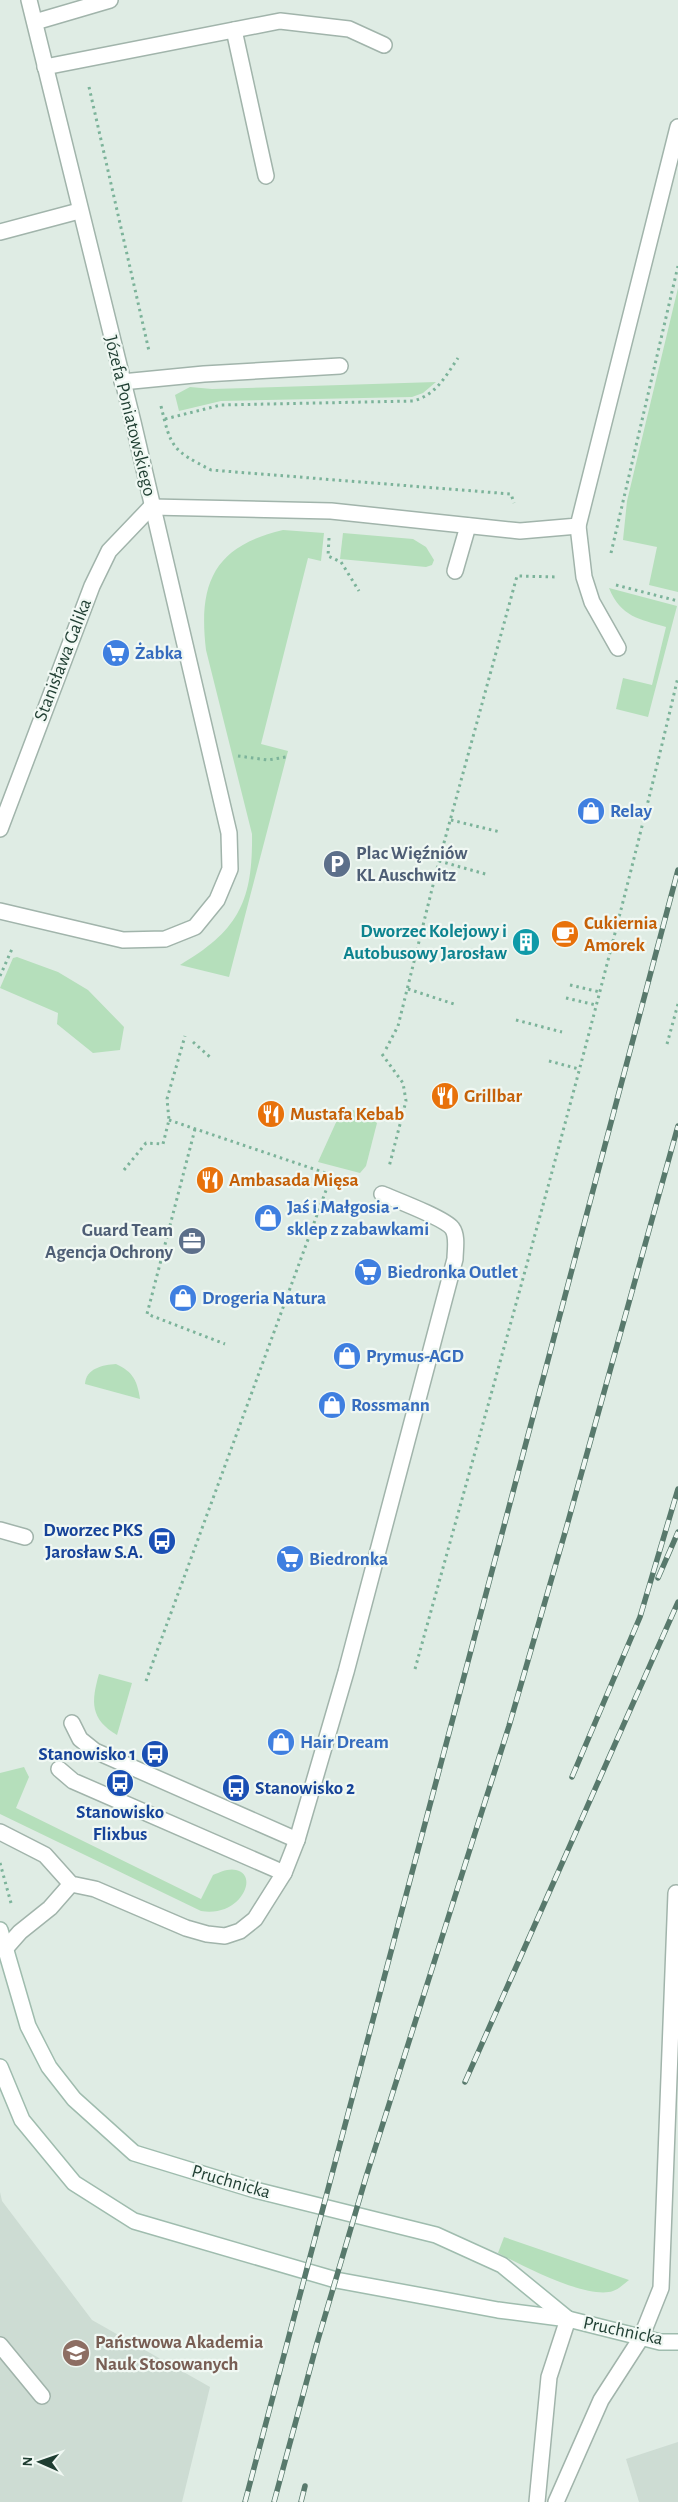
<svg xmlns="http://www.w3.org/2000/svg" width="678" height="2502" font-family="'Alegreya Sans',sans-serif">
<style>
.built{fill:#cddcd3}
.green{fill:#b5dfbb}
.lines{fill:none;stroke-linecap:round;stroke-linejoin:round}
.service-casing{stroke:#a1b4ab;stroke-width:18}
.minor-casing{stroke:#a1b4ab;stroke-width:18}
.secondary-casing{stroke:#9fbcae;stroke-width:18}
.path{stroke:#7cb39a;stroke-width:3;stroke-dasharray:2.5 4;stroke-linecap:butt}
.service{stroke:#fff;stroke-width:15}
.minor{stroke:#fff;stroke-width:15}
.secondary{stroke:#fff;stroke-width:15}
.rail-casing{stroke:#58796c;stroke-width:5.5}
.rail{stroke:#f0f8f3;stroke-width:4;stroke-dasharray:11;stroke-linecap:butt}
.labels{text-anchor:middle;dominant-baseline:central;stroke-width:4.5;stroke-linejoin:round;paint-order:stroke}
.street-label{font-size:19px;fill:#1e3d31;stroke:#f0f8f3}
.shop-label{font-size:19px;font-weight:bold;fill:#366cbe;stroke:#f0f8f3;text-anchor:start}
.service-label{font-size:19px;font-weight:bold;fill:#4e5e75;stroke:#f0f8f3;text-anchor:start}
.food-label{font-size:19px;font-weight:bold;fill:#c56008;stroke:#f0f8f3;text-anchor:start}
.culture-label{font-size:19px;font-weight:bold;fill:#0d838f;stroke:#f0f8f3;text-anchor:end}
.transit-label{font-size:19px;font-weight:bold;fill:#164399;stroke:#f0f8f3;text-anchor:end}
.education-label{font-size:19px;font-weight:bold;fill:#785e54;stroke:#f0f8f3;text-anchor:start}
</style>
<rect width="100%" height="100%" fill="#dfece4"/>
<g class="built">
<polygon points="0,2192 2,2201 92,2320 210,2387 182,2502 0,2502"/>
<polygon points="678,2442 678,2502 639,2502 626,2459"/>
</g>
<g class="green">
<polygon points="678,288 678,592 649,585 657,547 623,540 627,501"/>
<polygon points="436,382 423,393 412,397 221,401 179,411 175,395 190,387 212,389"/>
<path d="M 283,530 L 324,533 L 321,561 L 308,558 L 261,744 L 288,751 L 229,977 L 180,965 C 238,931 253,902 252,834 L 206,650 C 198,583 214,546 283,530 Z"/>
<polygon points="343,533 413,539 426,547 434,560 432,565 426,567 340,559"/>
<path d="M 609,588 L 677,606 L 648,717 L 616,709 L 623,678 L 652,685 L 666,627 C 639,619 621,617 609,588 Z"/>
<polygon points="17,957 58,972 88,990 124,1027 120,1050 93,1053 57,1024 58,1013 0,988 13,958"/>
<polygon points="352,1110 369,1113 377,1123 366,1166 360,1173 318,1162 338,1118"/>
<path d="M 116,1364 C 133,1372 137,1380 140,1399 L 85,1384 C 86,1368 103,1365 116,1364 Z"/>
<path d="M 99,1674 L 132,1683 L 117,1735 C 90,1719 91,1702 99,1674 Z"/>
<path d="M 24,1767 L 29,1777 L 16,1808 L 201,1899 L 213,1875 C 220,1872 229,1868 236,1870 C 260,1875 240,1918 201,1911 L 0,1814 L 0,1773 Z"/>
<path d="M 504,2237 L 629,2280 C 624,2284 619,2289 613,2291 C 588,2300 521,2265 498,2253 Z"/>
</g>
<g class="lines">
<defs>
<g id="service">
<polyline points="35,22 110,0"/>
<polyline points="234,30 266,176"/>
<polyline points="45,67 280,21 349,29 384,45"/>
<polyline points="0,232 79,211"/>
<polyline points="122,382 204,374 340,366"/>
<polyline points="151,507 331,511 520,531 578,526 678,127"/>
<polyline points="578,526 584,577 592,602 618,648"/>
<polyline points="455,571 468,526"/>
<polyline points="0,1530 25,1537"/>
<polyline points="72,1723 80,1739 95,1751 297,1840"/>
<polyline points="0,1832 45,1855 71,1884 95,1889 186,1928 207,1934 225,1936 240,1931 255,1919 284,1873 73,1781 59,1769"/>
<path d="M 284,1873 L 297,1840 L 346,1672 L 455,1259 C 455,1250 458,1236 452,1228 C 444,1218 396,1200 382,1194"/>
<polyline points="5,1949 20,1932 50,1908 71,1884"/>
<polyline points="641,2338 661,2288 676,1893"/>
<polyline points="0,2345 42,2396"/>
</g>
<g id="minor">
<polyline points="0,829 92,586 109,551 151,507"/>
<polyline points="0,911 123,940 165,939 195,927 217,900 230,869 229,833 133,422 29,0"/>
<polyline points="537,2502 549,2377 568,2319"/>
<polyline points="556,2502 601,2400 641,2338"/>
</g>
<g id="secondary">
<polyline points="0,1930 28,2026 49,2067 74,2099 134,2153 255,2190 436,2235 502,2265 568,2319"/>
<polyline points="0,2067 22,2120 74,2183 134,2221 336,2280 498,2310 568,2319 660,2342 678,2342"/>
</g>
</defs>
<use href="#service" class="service-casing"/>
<use href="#minor" class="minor-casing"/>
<use href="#secondary" class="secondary-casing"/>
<g class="path">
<polyline points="89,87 149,351"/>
<path d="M 161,406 C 171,448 172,450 211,470 L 511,494 L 514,503"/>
<path d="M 165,419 L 221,405 L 413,401 C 436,395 445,377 458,358"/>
<polyline points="329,538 328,556 341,562 359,591"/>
<polyline points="611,553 678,266"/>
<polyline points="616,585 678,601"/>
<polyline points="238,756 268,760 286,757"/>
<polyline points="451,820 500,832"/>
<polyline points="439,861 489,875"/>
<polyline points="0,976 12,949"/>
<polyline points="570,985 600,992"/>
<polyline points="408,989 454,1004"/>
<polyline points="566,998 596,1005"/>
<polyline points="516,1020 562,1032"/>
<polyline points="193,1042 210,1057"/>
<polyline points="667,1044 678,1004"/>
<polyline points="386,1049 398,1026 439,861 517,576 558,577"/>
<polyline points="382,1054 403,1083 406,1101 389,1167"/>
<polyline points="549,1061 579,1069"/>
<polyline points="169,1120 358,1184"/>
<polyline points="195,1129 147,1314 225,1344"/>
<polyline points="124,1170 146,1143 163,1144 169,1120 167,1099 185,1036"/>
<path d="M 415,1669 C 506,1339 600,1010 678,677"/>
<polyline points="146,1681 332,1174"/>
<polyline points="0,1863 11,1903"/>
</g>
<use href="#service" class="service"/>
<use href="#minor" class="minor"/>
<use href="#secondary" class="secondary"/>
<defs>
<g id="rail">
<polyline points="658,1578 678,1532"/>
<polyline points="572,1777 640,1617 678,1489"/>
<polyline points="465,2082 678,1602"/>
<polyline points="245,2502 678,870"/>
<polyline points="274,2502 317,2343 366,2177 509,1726 566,1529 678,1126"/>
<polyline points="301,2502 305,2486"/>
</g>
</defs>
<use href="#rail" class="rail-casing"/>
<use href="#rail" class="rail"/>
</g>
<defs>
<symbol id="supermarket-disc" viewBox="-11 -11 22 22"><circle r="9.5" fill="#3f7fe0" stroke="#f0f8f3"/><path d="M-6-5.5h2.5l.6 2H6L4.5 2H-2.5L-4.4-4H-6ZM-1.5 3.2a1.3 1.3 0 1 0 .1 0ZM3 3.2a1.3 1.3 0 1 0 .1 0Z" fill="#fff"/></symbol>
<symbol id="shop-disc" viewBox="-11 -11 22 22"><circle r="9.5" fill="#3f7fe0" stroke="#f0f8f3"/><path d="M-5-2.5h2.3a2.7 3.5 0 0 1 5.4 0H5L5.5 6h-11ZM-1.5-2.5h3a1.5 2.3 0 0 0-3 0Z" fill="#fff"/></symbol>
<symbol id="parking-disc" viewBox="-11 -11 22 22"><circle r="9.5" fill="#5c6f8a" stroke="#f0f8f3"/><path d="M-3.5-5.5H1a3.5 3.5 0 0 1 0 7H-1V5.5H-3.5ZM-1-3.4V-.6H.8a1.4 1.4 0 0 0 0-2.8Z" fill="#fff"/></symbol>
<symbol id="cafe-disc" viewBox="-11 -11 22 22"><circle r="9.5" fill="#e8710a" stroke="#f0f8f3"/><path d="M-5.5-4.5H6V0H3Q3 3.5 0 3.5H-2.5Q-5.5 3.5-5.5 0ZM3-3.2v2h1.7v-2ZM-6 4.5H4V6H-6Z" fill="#fff"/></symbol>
<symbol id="building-disc" viewBox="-11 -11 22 22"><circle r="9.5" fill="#0f9aa8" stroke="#f0f8f3"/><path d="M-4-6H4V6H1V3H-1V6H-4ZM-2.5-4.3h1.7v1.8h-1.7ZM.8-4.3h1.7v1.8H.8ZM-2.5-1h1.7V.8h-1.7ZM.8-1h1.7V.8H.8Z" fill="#fff"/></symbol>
<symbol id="restaurant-disc" viewBox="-11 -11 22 22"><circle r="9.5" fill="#e8710a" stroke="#f0f8f3"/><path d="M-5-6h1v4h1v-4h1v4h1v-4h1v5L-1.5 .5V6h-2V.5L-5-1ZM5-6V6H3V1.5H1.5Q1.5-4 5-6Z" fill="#fff"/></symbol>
<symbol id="office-disc" viewBox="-11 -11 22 22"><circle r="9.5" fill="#5c6f8a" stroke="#f0f8f3"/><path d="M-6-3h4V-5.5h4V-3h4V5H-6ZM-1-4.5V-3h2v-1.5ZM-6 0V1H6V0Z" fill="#fff"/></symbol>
<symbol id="bus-disc" viewBox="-11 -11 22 22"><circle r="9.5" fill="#1a4fb4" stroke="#f0f8f3"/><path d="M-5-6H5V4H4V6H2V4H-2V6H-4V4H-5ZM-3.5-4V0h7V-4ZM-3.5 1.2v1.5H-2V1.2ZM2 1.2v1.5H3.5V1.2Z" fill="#fff"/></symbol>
<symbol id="university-disc" viewBox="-11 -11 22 22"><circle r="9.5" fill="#8d6e63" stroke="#f0f8f3"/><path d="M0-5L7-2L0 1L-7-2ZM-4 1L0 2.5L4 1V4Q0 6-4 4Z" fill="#fff"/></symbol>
</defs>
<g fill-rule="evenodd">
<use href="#supermarket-disc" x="100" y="637" width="32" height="32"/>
<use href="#shop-disc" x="575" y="795" width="32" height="32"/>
<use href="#parking-disc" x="321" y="848" width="32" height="32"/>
<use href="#cafe-disc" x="549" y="918" width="32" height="32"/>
<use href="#building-disc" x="510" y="926" width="32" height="32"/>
<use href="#restaurant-disc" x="429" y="1080" width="32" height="32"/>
<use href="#restaurant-disc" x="255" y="1098" width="32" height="32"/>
<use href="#restaurant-disc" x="194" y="1164" width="32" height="32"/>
<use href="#shop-disc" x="252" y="1202" width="32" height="32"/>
<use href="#office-disc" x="176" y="1225" width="32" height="32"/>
<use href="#supermarket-disc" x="352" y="1256" width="32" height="32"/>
<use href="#shop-disc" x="167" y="1282" width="32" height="32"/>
<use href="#shop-disc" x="331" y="1340" width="32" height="32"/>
<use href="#shop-disc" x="316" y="1389" width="32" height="32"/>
<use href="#bus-disc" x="146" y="1525" width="32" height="32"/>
<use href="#supermarket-disc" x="274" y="1543" width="32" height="32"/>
<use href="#shop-disc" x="265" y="1726" width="32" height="32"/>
<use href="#bus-disc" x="139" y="1738" width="32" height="32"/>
<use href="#bus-disc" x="104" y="1767" width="32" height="32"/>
<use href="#bus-disc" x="220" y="1772" width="32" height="32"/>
<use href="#university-disc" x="60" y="2337" width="32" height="32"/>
</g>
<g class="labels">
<g class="street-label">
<text transform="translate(130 416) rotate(76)">Józefa Poniatowskiego</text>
<text transform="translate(63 660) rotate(-69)">Stanisława Galika</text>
<text transform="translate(231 2182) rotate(16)">Pruchnicka</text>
<text transform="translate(623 2331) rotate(12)">Pruchnicka</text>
</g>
<g class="shop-label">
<text x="135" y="653">Żabka</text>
<text x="610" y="811">Relay</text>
<text x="287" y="1207">Jaś i Małgosia -<tspan x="287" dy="22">sklep z zabawkami</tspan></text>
<text x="387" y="1272">Biedronka Outlet</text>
<text x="202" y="1298">Drogeria Natura</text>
<text x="366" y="1356">Prymus-AGD</text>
<text x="351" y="1405">Rossmann</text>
<text x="309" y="1559">Biedronka</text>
<text x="300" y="1742">Hair Dream</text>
</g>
<g class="service-label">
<text x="356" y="853">Plac Więźniów<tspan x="356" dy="22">KL Auschwitz</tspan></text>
<text x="173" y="1230" text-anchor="end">Guard Team<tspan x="173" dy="22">Agencja Ochrony</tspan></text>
</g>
<g class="food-label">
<text x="584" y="923">Cukiernia<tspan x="584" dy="22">Amorek</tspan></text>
<text x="464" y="1096">Grillbar</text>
<text x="290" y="1114">Mustafa Kebab</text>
<text x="229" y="1180">Ambasada Mięsa</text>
</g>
<g class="culture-label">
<text x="507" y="931">Dworzec Kolejowy i<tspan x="507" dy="22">Autobusowy Jarosław</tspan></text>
</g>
<g class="transit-label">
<text x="143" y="1530">Dworzec PKS<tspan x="143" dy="22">Jarosław S.A.</tspan></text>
<text x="136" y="1754">Stanowisko 1</text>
<text x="255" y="1788" text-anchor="start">Stanowisko 2</text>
<text x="120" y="1812" text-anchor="middle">Stanowisko<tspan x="120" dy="22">Flixbus</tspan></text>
</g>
<g class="education-label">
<text x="95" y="2342">Państwowa Akademia<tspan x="95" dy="22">Nauk Stosowanych</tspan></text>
</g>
</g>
<g transform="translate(40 2462) rotate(272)" stroke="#f0f8f3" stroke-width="4" paint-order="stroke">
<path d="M0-4L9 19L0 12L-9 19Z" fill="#1e3d31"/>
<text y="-8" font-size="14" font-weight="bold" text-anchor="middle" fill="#1e3d31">N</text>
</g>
</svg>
